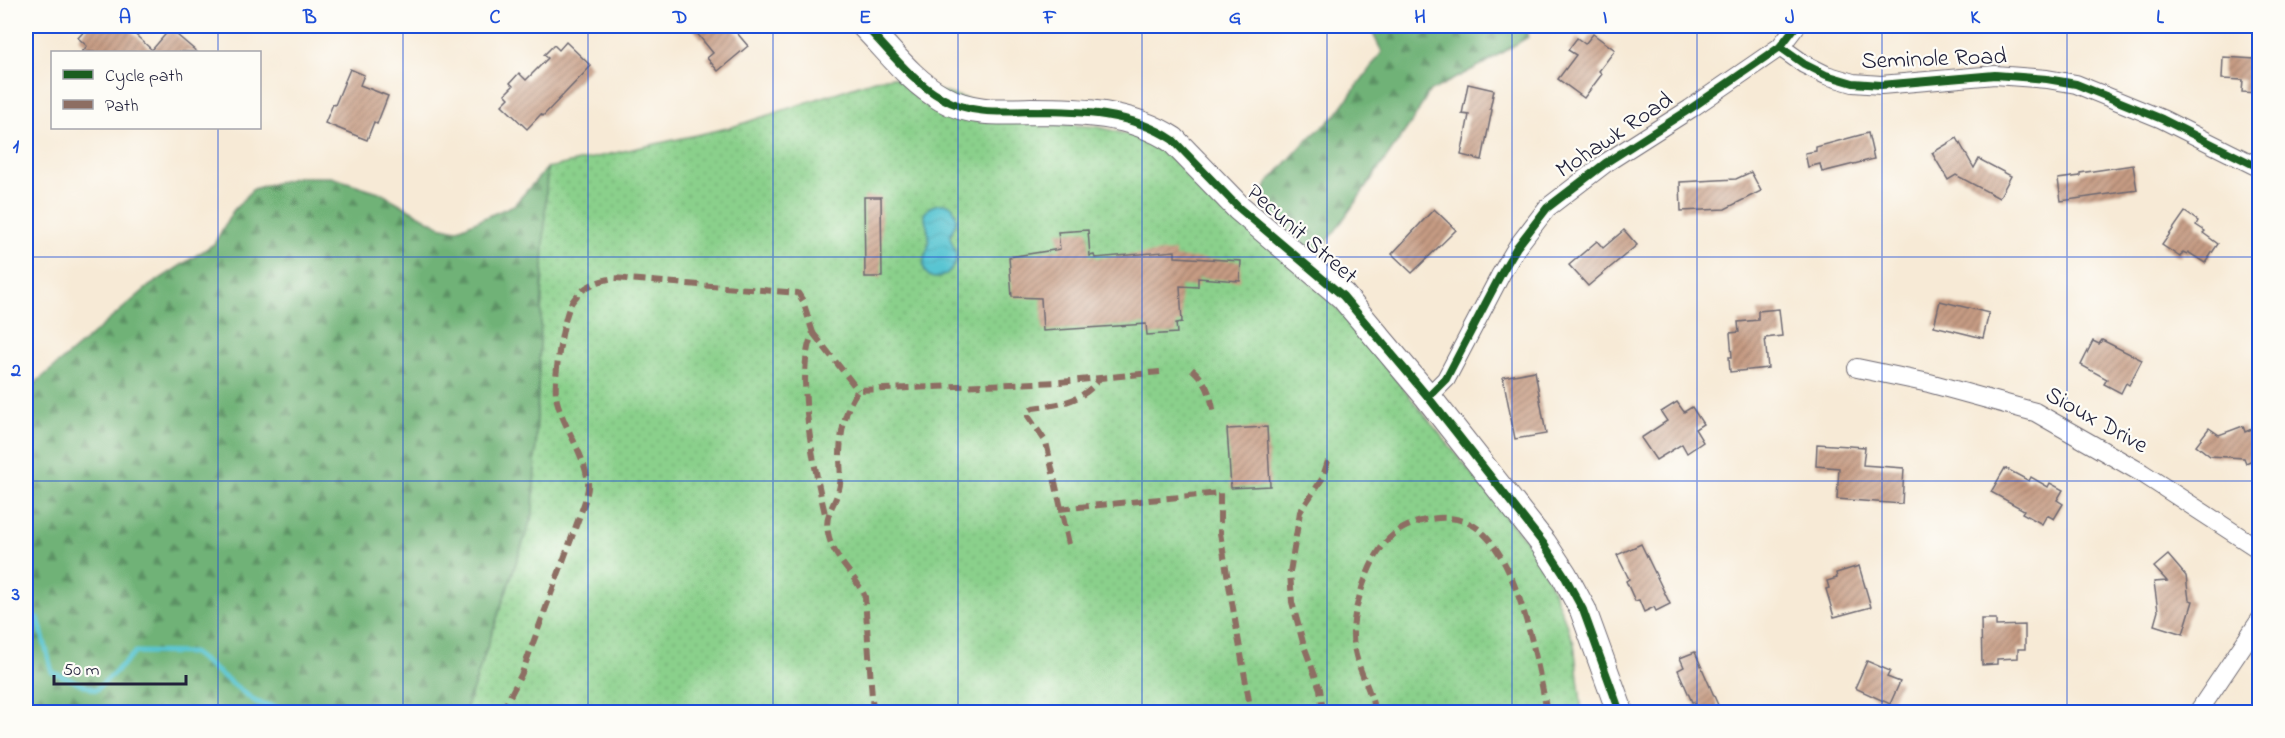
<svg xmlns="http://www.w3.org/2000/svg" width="2285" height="738" font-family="'Indie Flower',sans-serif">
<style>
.green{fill:url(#green-dots);stroke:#567963;stroke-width:1.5}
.forest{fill:url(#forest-firs);stroke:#486a59;stroke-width:1.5}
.water{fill:url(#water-waves);stroke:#3e7486;stroke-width:1.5}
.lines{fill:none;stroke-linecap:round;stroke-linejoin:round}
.stream{stroke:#59c5d2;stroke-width:5}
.building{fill:url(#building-hatch)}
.street-casing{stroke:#6d6871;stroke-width:20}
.secondary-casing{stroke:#6d6871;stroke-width:28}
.street{stroke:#fff;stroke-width:18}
.secondary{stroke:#fff;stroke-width:26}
.quiet{stroke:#8d6e63;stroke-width:6;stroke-dasharray:12 6;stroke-linecap:butt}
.cycleway-casing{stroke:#fdfcf7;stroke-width:11}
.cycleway{stroke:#1b5e20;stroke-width:8}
.grid{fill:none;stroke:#1d4ed8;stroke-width:1.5;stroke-opacity:0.55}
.labels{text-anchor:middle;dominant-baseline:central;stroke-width:4.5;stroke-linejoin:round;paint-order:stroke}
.street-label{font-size:24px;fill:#22223b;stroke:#fdfcf7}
.neatline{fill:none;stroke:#1d4ed8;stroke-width:2}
.grid-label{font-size:20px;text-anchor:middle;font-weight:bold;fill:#1d4ed8}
</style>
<defs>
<pattern id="green-dots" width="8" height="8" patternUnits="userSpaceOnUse" patternTransform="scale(1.5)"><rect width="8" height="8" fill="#8ad08b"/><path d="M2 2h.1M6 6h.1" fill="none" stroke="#77b279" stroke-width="1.8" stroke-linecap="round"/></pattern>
<pattern id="forest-firs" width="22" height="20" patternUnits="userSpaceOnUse" patternTransform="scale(1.5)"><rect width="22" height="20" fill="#6fb277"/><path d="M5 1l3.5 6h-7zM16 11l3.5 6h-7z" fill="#5b9063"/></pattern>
<pattern id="water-waves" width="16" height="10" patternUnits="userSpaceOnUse" patternTransform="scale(1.5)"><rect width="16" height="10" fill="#59c5d2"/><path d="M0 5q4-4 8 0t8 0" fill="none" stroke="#4da9b5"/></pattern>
<pattern id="building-hatch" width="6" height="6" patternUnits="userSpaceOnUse" patternTransform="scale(1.5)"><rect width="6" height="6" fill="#c69b83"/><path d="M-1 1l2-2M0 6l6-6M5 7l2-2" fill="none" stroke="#a07e6c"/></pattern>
</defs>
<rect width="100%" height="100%" fill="#fdfcf7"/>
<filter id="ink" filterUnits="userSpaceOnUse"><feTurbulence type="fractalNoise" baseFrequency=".0167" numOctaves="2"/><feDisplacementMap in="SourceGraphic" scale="12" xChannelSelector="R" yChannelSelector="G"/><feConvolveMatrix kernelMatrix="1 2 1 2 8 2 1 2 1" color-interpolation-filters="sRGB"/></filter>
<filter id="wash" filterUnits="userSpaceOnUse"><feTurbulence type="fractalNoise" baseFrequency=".008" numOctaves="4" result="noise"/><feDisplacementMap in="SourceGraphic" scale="24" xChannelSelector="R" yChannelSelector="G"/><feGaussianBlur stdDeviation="1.35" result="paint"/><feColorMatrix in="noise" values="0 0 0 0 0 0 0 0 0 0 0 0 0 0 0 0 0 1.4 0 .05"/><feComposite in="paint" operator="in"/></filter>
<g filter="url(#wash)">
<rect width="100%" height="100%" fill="#f7ead6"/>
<polygon class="green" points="892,77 1049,123 1099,127 1133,136 1159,146 1331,302 1348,320 1535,552 1553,590 1574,643 1582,712 465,712 533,513 547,168 732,127 874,80"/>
<g class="forest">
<polygon points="1369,26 1529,26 1528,37 1483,64 1429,92 1415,117 1319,254 1302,248 1261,200 1267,184 1307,140 1335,116 1382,52"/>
<polygon points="547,168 533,513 465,712 26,712 26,391 149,286 214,244 233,211 253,189 297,177 331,177 379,192 439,226 456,230 514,205"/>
</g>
<path class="water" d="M 938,204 L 948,204 L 953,207 L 957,219 L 950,237 C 952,245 957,251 956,259 C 954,274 930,288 924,268 C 921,258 929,251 929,241 C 930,232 925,223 924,214 L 930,207 Z"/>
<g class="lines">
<polyline class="stream" points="26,617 38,618 52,672 96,690 136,652 193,653 256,702 292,712"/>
</g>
<g id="blocks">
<g class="building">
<polygon points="89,26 126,26 152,50 170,29 197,52 82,52 87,46 78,38"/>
<polygon points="691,26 731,26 748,46 718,71 707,58 713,53"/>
<polygon points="1593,34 1615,50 1599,71 1602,74 1584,98 1558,79 1576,55 1568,50 1577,38 1585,44"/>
<polygon points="566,42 591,66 543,116 541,114 527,129 502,105 509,98 505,94 513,86 510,83 519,73 526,80 548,58 544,55 554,45 559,50"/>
<polygon points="2223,57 2255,59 2255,68 2259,69 2259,93 2242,92 2243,80 2222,79"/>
<polygon points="350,69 364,75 360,85 388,96 377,124 374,122 367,140 325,123 333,104 335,105"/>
<polygon points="1468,84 1494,90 1490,109 1492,110 1482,160 1461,155 1469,115 1462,114"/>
<polygon points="1868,133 1874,159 1822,172 1820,164 1808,167 1805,153 1816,151 1816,147"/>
<polygon points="1957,138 1974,168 1979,159 2011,176 1999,198 1956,175 1948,180 1932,153"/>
<polygon points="2133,165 2137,190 2061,201 2058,179 2080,176 2080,173"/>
<polygon points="1751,172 1761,191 1725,209 1681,211 1680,182 1736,179"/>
<polygon points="864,197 881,197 882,277 865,277"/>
<polygon points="1434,209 1456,230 1412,273 1392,254"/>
<polygon points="2185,212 2198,221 2196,225 2205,231 2203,233 2218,244 2205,263 2188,252 2187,254 2183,252 2180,257 2162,245"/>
<polygon points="1088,230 1090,256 1094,255 1095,258 1175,251 1175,257 1241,261 1240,281 1198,278 1198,287 1180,286 1182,322 1176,323 1177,333 1147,335 1146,324 1043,331 1041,298 1012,297 1009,257 1060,249 1058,232"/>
<polygon points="1624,230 1637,245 1588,286 1569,265 1597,241 1603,248"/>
<polygon points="1940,301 1989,313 1983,338 1934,326"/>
<polygon points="1779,309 1782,336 1765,338 1768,368 1730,372 1729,357 1732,357 1730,333 1739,332 1738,322 1758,320 1758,311"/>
<polygon points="2102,340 2142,360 2129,385 2126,383 2121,393 2104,384 2107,379 2081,365 2093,341 2099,344"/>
<polygon points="1535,371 1546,434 1515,439 1503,377"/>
<polygon points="1677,402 1684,412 1692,407 1703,424 1695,429 1703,442 1687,453 1682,444 1656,460 1641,438 1667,421 1661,412"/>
<polygon points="2243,426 2245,432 2259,426 2259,457 2246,463 2244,458 2210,456 2196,445 2209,428 2219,435"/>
<polygon points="1267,427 1270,486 1231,488 1227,429"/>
<polygon points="1817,444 1865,447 1863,465 1904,468 1902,504 1837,499 1839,468 1816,466"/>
<polygon points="2005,468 2029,481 2031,477 2048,487 2050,483 2063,490 2057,500 2063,504 2054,519 2047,515 2042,524 2022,513 2024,510 1991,492"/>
<polygon points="1641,544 1670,604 1656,611 1654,607 1644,612 1639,600 1635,601 1626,581 1629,579 1617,555"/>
<polygon points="2168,555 2186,576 2189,600 2193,601 2183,634 2154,625 2158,611 2154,582 2167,581 2154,567"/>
<polygon points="1859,566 1871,607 1834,617 1826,589 1829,588 1827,581 1837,578 1836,573"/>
<polygon points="1981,619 1996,619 1996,626 2025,625 2025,649 2018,649 2018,658 1997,659 1997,664 1982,665"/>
<polygon points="1695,652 1721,712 1699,712 1694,702 1692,702 1678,670 1684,667 1680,658"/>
<polygon points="1867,661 1890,671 1887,677 1900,682 1890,704 1855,688"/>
</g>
</g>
</g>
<g filter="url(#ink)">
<use href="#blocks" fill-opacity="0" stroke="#6d6871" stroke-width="1.5"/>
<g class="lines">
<defs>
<g id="street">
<polyline points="1780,47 1804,64 1826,75 1853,83 1881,85 1995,75 2047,79 2076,84 2162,119 2260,168"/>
<polyline points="1857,368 1929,383 2035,412 2142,473 2260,550"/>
<polyline points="1428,397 1446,379 1501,274 1517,247 1547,208 1607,162 1690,109 1780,47 1796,26"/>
<polyline points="2198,712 2260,620"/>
</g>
<path id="secondary" d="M 865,26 C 889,50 911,81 942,98 C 970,114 999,112 1031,111 C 1080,111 1131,112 1173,140 L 1239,208 L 1343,296 L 1428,397 L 1543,543 L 1564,575 L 1583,610 L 1620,712"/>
</defs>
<use href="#street" class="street-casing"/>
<use href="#secondary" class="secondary-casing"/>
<use href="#street" class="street"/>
<use href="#secondary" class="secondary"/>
<g class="quiet">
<polyline points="813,333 858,390"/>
<path d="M 1192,369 C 1208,383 1211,396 1214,415"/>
<polyline points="1059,509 1220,493 1220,533 1251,712"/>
<path d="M 1069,544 L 1046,442 L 1028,416 L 1028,411 L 1033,408 C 1061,404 1082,402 1099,379"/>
<path d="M 502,712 L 522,673 L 584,504 C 586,497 589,489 588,482 C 584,453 564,428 557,401 C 552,385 563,315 572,302 C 582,287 596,281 614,278 L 798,293 L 803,301 L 813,333 C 793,372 816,476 826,518"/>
<path d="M 873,712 L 865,597 C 856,576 835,560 829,537 C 823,514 833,510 839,489 C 842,479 840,467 840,457 C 840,434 845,408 858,390 L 1060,382 L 1160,372"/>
<polyline points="1323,712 1320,689 1304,646 1292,602 1290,572 1300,512 1322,479 1328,461"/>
<path d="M 1375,712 C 1370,685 1353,663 1353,634 C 1353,617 1358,601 1363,585 C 1377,546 1394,522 1439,518 C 1455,517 1472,521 1484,534 C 1520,569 1538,664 1547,712"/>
</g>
<defs>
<g id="cycleway">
<path d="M 865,26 C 889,50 911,81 942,98 C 970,114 999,112 1031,111 C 1080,111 1131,112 1173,140 L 1239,208 L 1343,296 L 1428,397 L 1543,543 L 1564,575 L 1583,610 L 1620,712"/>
<polyline points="1780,47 1804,64 1826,75 1853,83 1881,85 1995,75 2047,79 2076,84 2162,119 2260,168"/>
<polyline points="1428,397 1446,379 1501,274 1517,247 1547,208 1607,162 1690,109 1780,47 1796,26"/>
</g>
</defs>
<use href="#cycleway" class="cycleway-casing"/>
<use href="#cycleway" class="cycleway"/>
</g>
</g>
<path class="grid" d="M 218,26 L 218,52M 403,26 L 403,712M 588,26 L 588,712M 773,26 L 773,712M 958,26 L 958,712M 1142,26 L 1142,712M 1327,26 L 1327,712M 1512,26 L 1512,712M 1697,26 L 1697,712M 1882,26 L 1882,712M 2067,26 L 2067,712M 218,128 L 218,712M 26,257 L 2260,257M 26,481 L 2260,481"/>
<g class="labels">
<g class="street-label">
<text transform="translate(1934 60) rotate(-2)">Seminole Road</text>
<text transform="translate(1615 136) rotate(-34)">Mohawk Road</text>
<text transform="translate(1301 235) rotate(41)">Pecunit Street</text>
<text transform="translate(2096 421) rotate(29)">Sioux Drive</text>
</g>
</g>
<rect width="2285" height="738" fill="none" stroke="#fdfcf7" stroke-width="66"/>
<rect x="51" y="51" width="210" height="78" fill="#fdfcf7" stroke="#a5a5ac" stroke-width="1.5"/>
<rect x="63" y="70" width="30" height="9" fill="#1b5e20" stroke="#a5a5ac" stroke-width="1.5"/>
<text x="105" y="81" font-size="18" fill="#22223b">Cycle path</text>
<rect x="63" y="100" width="30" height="9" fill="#8d6e63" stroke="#a5a5ac" stroke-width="1.5"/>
<text x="105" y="111" font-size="18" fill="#22223b">Path</text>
<path d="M54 675v9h132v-9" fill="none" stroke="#22223b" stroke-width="3"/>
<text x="63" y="675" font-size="18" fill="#22223b" stroke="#fdfcf7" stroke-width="4.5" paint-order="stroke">50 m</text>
<rect x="33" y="33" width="2219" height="672" class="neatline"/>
<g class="grid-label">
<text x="125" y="23">A</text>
<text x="310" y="23">B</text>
<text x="495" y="23">C</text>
<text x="680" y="23">D</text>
<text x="865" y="23">E</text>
<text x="1050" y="23">F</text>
<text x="1235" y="23">G</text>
<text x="1420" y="23">H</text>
<text x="1605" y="23">I</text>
<text x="1790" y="23">J</text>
<text x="1975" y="23">K</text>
<text x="2160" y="23">L</text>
<text x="16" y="152">1</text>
<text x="16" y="376">2</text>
<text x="16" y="600">3</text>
</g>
</svg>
